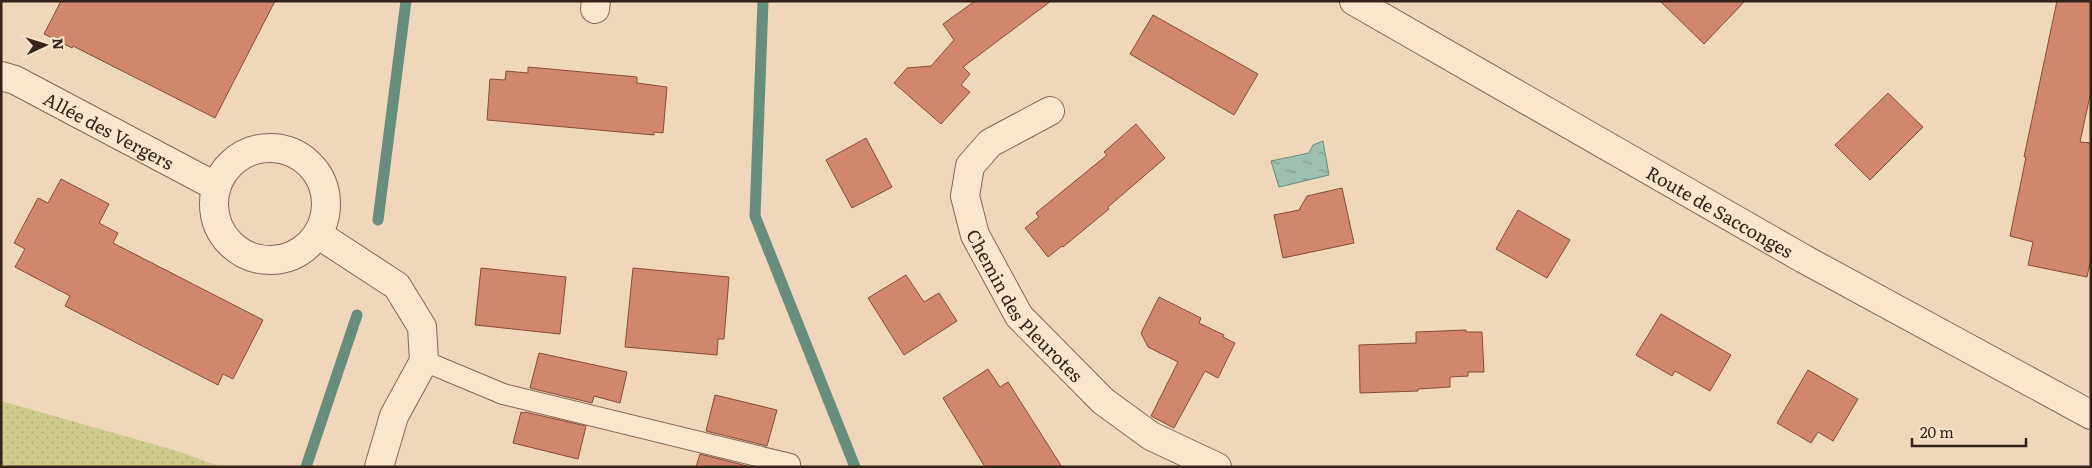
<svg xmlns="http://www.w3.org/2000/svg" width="2092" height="468" font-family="Literata,serif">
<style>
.grass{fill:url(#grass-dots)}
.water{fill:url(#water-ripples);stroke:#668d7d}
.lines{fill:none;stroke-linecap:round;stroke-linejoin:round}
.stream{stroke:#668d7d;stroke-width:11}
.building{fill:#d0876d;stroke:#874c38}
.service-casing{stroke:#876754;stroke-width:22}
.minor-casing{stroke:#876754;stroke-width:30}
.tertiary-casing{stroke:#876754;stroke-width:30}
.service{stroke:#fae6cd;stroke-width:20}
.minor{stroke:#fae6cd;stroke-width:28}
.tertiary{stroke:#fae6cd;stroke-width:28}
.labels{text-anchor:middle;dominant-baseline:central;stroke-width:4;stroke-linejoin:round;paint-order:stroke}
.street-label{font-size:18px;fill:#352319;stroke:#f7e3c9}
</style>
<defs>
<pattern id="grass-dots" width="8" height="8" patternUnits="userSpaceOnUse" patternTransform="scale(1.25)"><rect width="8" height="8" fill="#cdcb8e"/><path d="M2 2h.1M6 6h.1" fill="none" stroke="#b1ae7a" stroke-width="1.8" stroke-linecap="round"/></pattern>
<pattern id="water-ripples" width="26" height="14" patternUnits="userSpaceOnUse" patternTransform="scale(1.25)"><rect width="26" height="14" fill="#9ec0b1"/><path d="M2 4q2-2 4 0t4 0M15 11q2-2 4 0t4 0" fill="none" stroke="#829c8f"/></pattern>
</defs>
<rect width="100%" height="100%" fill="#f0d7ba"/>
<polygon class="grass" points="1,401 174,450 222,467 1,467"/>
<polygon class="water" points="1323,141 1329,175 1279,187 1271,161 1309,153 1313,145"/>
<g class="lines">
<g class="stream">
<polyline points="763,1 755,216 855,467"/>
<polyline points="378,220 406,1"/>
<polyline points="306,467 357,315"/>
</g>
</g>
<g class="building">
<polygon points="61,1 275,1 215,118 73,46 72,48 44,34"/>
<polygon points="975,1 1051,1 963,67 970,74 961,85 970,92 941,124 894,83 907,68 931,66 954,40 943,24"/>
<polygon points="1660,1 1745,1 1704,44"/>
<polygon points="2057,1 2091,1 2091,91 2080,142 2091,143 2091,258 2087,277 2028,265 2033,242 2010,236 2026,157 2024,157"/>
<polygon points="1153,15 1258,74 1234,115 1130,54"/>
<polygon points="528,67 637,77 637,83 667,87 663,133 654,132 654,135 487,120 490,79 505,80 506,71 528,73"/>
<polygon points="1888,93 1923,127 1870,180 1835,145"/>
<polygon points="1136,124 1165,158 1108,207 1109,209 1063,247 1062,246 1048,257 1025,228 1039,217 1036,213 1107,155 1104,152"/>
<polygon points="866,138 892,187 852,208 826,160"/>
<polygon points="61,179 109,204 99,223 118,233 113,243 263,320 233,379 223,374 218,385 65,306 70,296 15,267 25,249 14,243 38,198 48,203"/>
<polygon points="1342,188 1354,243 1283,258 1274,215 1299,210 1307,196"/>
<polygon points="1518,210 1570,240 1547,278 1496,249"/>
<polygon points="481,268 566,277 560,334 475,325"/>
<polygon points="633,268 729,277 724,339 718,339 717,355 625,347"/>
<polygon points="906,275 924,302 939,293 957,321 904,355 868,298"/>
<polygon points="1159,297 1201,318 1199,323 1224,335 1223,337 1235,343 1218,378 1205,371 1174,428 1151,416 1178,362 1148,347 1141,333"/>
<polygon points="1661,314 1731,355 1710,391 1675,371 1672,376 1636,355"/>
<polygon points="1466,330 1466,332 1482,332 1484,372 1468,372 1468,376 1450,377 1450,387 1418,389 1418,391 1360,393 1359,345 1416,343 1416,332"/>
<polygon points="539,353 627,372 620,403 594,396 592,403 530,388"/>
<polygon points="988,369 1000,387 1008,382 1062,467 985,467 943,398"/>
<polygon points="1808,370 1858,399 1833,441 1818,432 1811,443 1777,423"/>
<polygon points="715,395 777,410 767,446 706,431"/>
<polygon points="521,412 524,413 525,412 586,426 578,459 513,443"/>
<polygon points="700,454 751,467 696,467"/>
</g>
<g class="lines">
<defs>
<polyline id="service" points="424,361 503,394 790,464"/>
<g id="minor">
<polyline points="595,9 596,1"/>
<path id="s1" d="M 1,76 L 15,80 L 215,186"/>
<path id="s2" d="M 1050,111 L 990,143 L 970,166 L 965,196 L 975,235 L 1019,316 L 1103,401 L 1151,436 L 1217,467"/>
<circle cx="270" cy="204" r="56"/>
<polyline points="319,235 397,286 422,327 424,361 394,416 379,467"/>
</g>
<g id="tertiary">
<path id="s3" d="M 1354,1 L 1804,259 L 2091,415"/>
</g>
</defs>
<use href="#service" class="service-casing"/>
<use href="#minor" class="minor-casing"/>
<use href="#tertiary" class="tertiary-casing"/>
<use href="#service" class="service"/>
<use href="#minor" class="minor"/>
<use href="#tertiary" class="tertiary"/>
</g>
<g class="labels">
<g class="street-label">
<text stroke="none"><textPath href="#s1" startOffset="121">Allée des Vergers</textPath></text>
<text stroke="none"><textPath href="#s3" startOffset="422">Route de Sacconges</textPath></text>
<text stroke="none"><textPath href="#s2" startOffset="256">Chemin des Pleurotes</textPath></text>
</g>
</g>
<rect width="2092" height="468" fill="none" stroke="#352319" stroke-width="5"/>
<g transform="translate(45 45) rotate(86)" stroke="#f7e3c9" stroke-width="4" paint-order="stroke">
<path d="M0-4L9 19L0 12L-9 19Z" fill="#352319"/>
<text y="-8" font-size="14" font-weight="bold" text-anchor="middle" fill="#352319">N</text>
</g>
<path d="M1912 438v8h114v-8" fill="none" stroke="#352319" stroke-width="2.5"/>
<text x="1920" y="438" font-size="15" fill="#352319" stroke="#f7e3c9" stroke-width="4" paint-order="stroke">20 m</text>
</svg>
